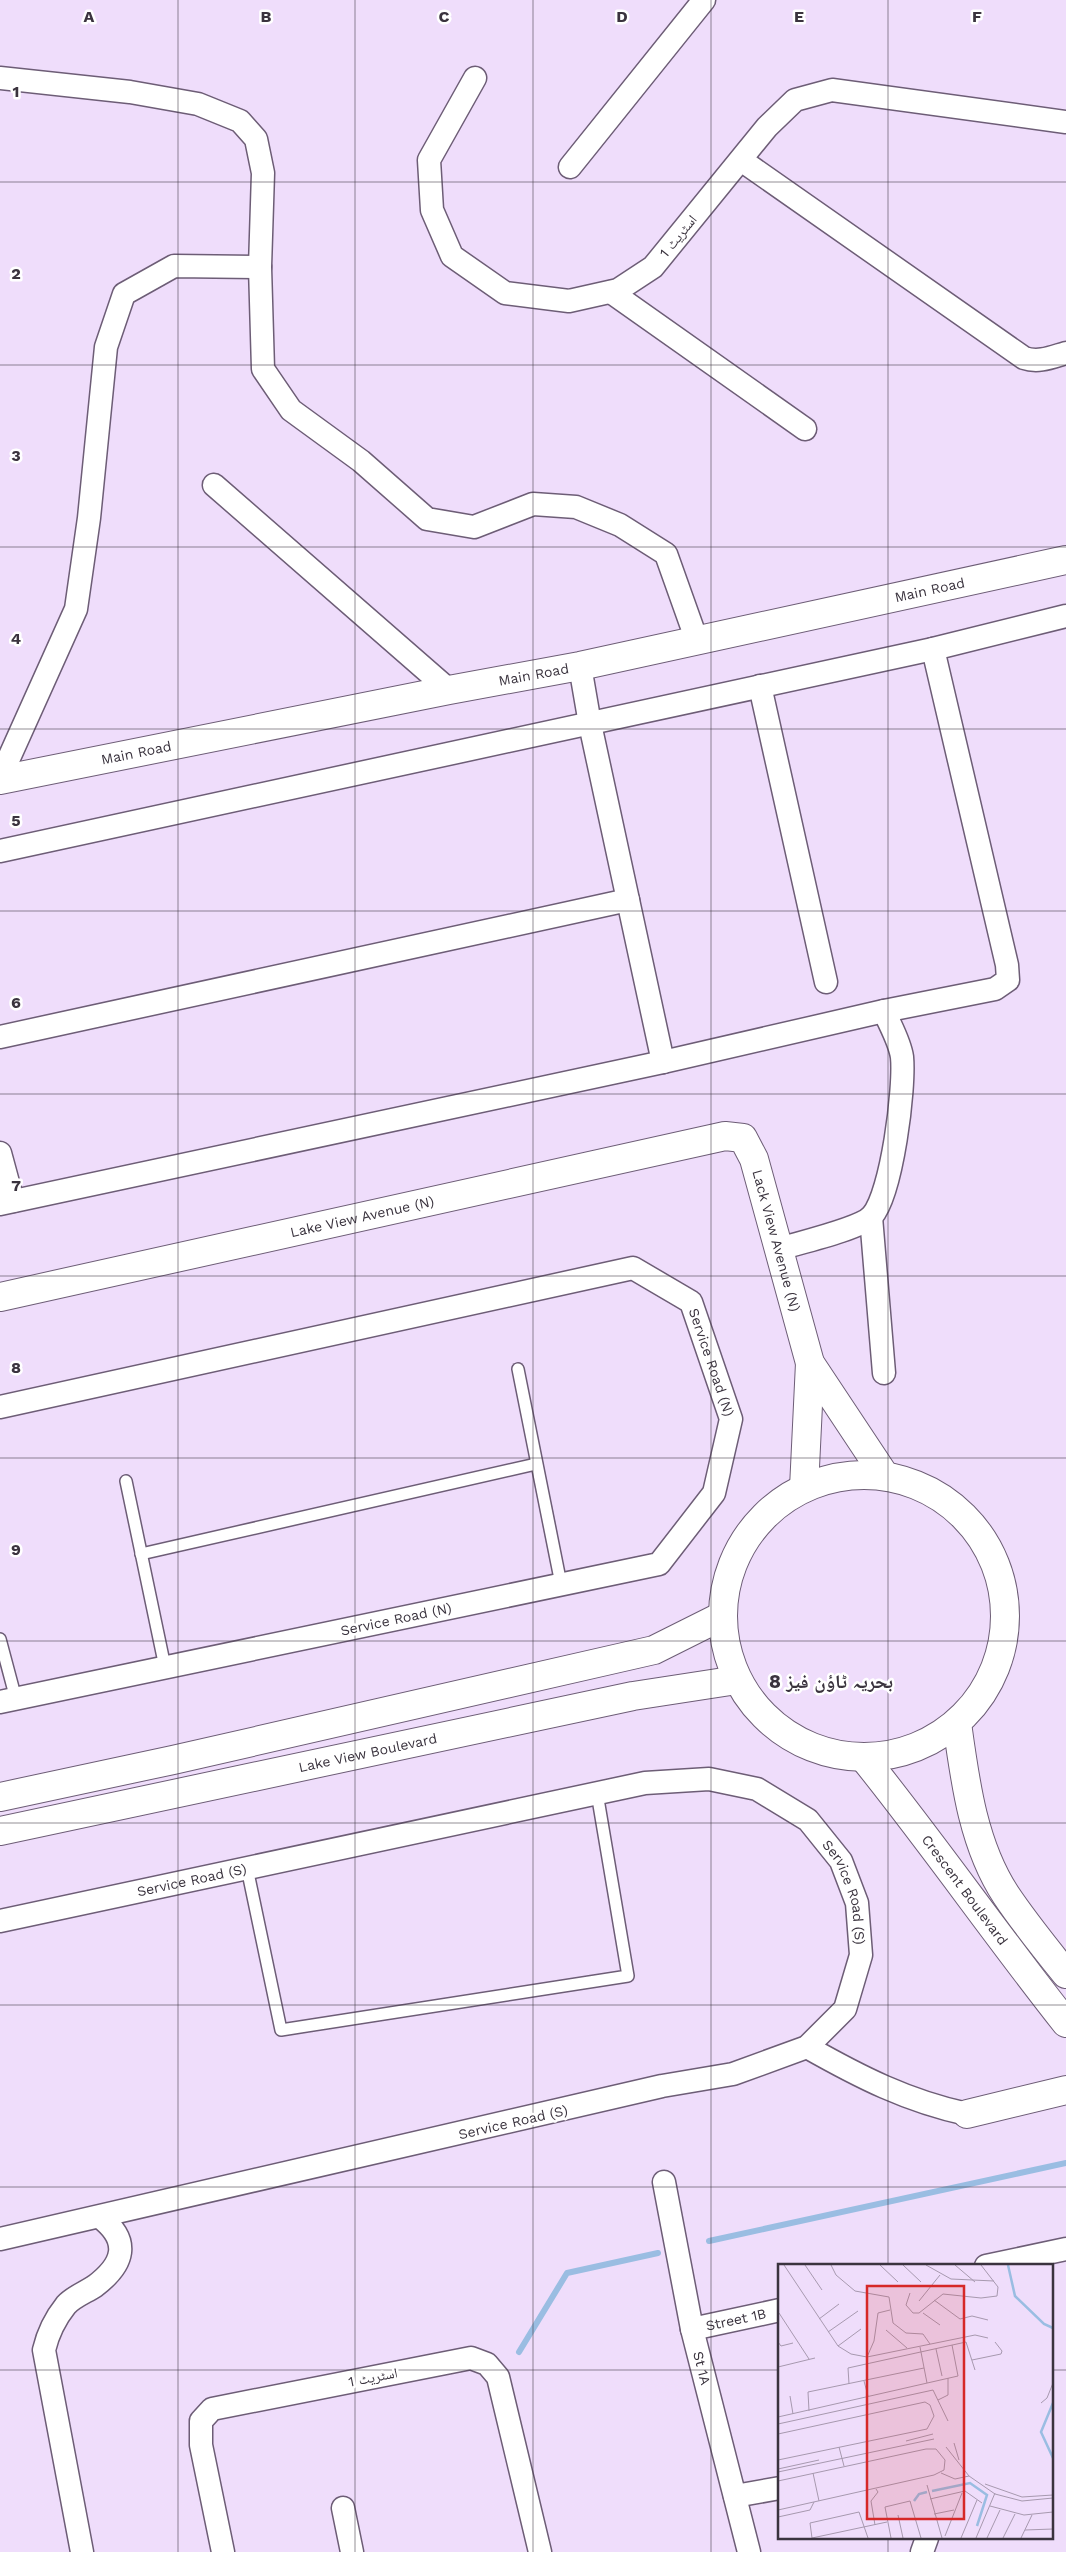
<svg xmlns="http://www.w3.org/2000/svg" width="1066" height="2552" font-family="'Work Sans','Noto Naskh Arabic',sans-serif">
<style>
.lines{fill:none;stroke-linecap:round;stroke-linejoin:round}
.stream{stroke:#9abde2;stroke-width:6}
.service-casing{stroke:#6d5d76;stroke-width:14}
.minor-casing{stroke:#6d5d76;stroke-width:25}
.tertiary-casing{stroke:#6d5d76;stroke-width:30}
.secondary-casing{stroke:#6d5d76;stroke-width:30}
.service{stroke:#fff;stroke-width:11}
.minor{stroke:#fff;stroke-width:22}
.tertiary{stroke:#fff;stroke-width:28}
.secondary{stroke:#fff;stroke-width:28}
.grid{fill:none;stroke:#3a333e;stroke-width:1;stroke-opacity:0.55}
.labels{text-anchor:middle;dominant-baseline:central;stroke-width:5;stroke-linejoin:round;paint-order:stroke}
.street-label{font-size:14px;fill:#3a333e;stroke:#fff}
.district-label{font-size:19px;font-weight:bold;fill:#3a333e;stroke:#fff}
.inset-river{fill:none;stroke:#9abde2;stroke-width:2.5}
.inset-road{fill:none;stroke:#a799af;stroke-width:1}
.view{fill:#d62828;fill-opacity:0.15;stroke:#d62828;stroke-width:2.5}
.inset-edge{fill:none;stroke:#3a333e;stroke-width:2.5}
.grid-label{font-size:16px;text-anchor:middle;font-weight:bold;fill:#3a333e;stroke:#fff;stroke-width:5;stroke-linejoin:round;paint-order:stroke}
</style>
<rect width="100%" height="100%" fill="#efddfb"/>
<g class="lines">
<g class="stream">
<polyline points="709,2241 1066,2163"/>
<polyline points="519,2352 567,2273 658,2253"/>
</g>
<defs>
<g id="service">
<polyline points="518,1369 561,1584"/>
<polyline points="126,1481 165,1667"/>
<polyline points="141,1554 536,1464"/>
<polyline points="0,1639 16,1699"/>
<polyline points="247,1868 281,2030 628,1976 597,1793"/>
</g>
<g id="minor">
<polyline points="0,78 130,92 198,104 240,121 256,139 263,173 260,267 263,369 291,410 361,461 427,519 474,527 533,504 576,507 620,525 666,554 697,641"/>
<polyline points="475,78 429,160 432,210 452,256 505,293 569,301 618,290 653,267 767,127 795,100 832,90 1066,122"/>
<path d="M 741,160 L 1024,358 C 1039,363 1052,357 1066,353"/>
<polyline points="570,167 704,0"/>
<polyline points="611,292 805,429"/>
<polyline points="214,485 449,690"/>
<polyline points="580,666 590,724 663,1062"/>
<polyline points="760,686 826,982"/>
<polyline points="0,778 76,609 89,518 106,347 124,294 174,266 260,267"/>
<polyline points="0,851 933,649 1066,616"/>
<polyline points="0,1037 628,900"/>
<polyline points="0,1153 13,1201"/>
<polyline points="0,1204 663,1062 884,1011 995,989 1008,980 1007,965 933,649"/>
<polyline points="871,1217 884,1373"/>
<path d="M 779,1249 C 798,1243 860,1229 872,1216 C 892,1193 905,1088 902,1057 C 900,1042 890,1025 884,1011"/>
<path id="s1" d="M 0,1407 L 633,1268 L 691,1302 L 731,1419 L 714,1493 L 659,1564 L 0,1702"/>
<path id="s2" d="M 0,1921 L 645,1783 L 709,1779 L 757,1789 L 808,1820 L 841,1861 L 857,1903 L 861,1955 L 845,2009 L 807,2047 L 733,2074 L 662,2086 L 0,2239"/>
<path d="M 807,2047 C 860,2077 907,2101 967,2114"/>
<path id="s3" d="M 664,2182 L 692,2329 L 749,2552"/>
<polyline points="986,2266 1066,2249"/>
<path id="s4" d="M 692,2329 L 780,2310"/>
<polyline points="735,2496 780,2488"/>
<polyline points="343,2508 352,2552"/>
<path d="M 82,2552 L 44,2350 C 48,2333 54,2320 66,2305 C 73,2297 86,2292 95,2286 C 124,2264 131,2241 100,2217"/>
<polyline points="223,2552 201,2445 201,2421 212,2409 471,2358 487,2364 498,2377 540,2552"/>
<polyline points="922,2552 927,2538"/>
</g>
<g id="tertiary">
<path id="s5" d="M 0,780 L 449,690 L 580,666 L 1066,560"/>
<path id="s6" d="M 0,1297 L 725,1136 L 743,1138 L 754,1159 L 810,1363 L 885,1476"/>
<polyline points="804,1488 810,1363"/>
<polyline points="967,2114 1066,2090"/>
</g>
<g id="secondary">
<circle cx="864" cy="1616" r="141"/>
<path d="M 957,1723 C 965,1781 973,1845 1006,1895 C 1024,1922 1045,1948 1066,1974"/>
<path id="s7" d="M 864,1758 C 934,1845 997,1936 1066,2023"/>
<polyline points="0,1797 173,1760 654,1650 722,1616"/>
<path id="s8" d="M 0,1831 L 633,1696 L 737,1680"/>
</g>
</defs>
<use href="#service" class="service-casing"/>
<use href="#minor" class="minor-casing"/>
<use href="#tertiary" class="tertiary-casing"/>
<use href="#secondary" class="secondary-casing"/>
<use href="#service" class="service"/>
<use href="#minor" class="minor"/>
<use href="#tertiary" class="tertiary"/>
<use href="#secondary" class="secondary"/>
</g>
<path class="grid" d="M 178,0 L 178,2552M 355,0 L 355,2552M 533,0 L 533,2552M 711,0 L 711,2552M 888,0 L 888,2266M 0,182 L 1066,182M 0,365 L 1066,365M 0,547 L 1066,547M 0,729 L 1066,729M 0,911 L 1066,911M 0,1094 L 1066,1094M 0,1276 L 1066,1276M 0,1458 L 1066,1458M 0,1641 L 1066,1641M 0,1823 L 1066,1823M 0,2005 L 1066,2005M 0,2187 L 1066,2187M 0,2370 L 780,2370M 1052,2370 L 1066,2370M 888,2538 L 888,2552"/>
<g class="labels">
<g class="street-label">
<text transform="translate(678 236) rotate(-51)">اسٹریٹ 1</text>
<text stroke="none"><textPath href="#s5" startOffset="949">Main Road</textPath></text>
<text stroke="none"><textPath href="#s5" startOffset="544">Main Road</textPath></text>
<text stroke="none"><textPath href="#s5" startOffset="139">Main Road</textPath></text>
<text stroke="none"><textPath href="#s6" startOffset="371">Lake View Avenue (N)</textPath></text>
<text stroke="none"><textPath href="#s6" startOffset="869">Lack View Avenue (N)</textPath></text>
<text stroke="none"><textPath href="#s1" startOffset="779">Service Road (N)</textPath></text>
<text transform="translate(396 1619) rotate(-12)">Service Road (N)</text>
<text stroke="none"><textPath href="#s8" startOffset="376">Lake View Boulevard</textPath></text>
<text stroke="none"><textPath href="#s2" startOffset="196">Service Road (S)</textPath></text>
<text stroke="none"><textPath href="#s7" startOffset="166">Crescent Boulevard</textPath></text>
<text stroke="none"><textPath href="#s2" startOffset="916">Service Road (S)</textPath></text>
<text transform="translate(513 2122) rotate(-13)">Service Road (S)</text>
<text stroke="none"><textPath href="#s4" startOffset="45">Street 1B</textPath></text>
<text stroke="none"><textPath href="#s3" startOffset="190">St 1A</textPath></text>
<text transform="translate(373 2377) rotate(-11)">اسٹریٹ 1</text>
</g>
<g class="district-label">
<text x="831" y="1681">بحریہ ٹاؤن فیز 8</text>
</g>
</g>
<g transform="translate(778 2264)">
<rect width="275" height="275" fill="#efddfb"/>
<path class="inset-river" d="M 230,1 L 237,32 L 266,60 L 275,64M 275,139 L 263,168 L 275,194M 154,227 L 192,219 L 209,231 L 199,262M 136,237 L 141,230 L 149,228"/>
<path class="inset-road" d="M 6,1 L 60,82 L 73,90 L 89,93 L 197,71 L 210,74M 27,1 L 44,26M 53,1 L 58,11 L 77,27 L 111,33 L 115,59 L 128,69 L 145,70 L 152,80M 102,1 L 120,18M 125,1 L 143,18M 148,1 L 173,15 L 216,17M 177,1 L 197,18M 132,29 L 128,41 L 135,49 L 141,49 L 165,30 L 203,34 L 219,32 L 220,23 L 203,1M 156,36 L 182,55 L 194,52 L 210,56M 141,37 L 162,11M 1,49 L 31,95M 145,49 L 162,61M 41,55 L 61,40M 108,66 L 129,84M 50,68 L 80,47M 0,78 L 3,82 L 15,79M 60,82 L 83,65M 142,83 L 149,119M 158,85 L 164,112M 89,93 L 96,77 L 100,49 L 112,46M 194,96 L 223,90 L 224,87 L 217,78M 0,103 L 37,94M 86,117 L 90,132M 71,120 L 70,104 L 188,78 L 197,106M 12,132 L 15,150M 160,136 L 170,131 L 170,114M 263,139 L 269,134 L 275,119M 31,147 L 30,128 L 146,104M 0,153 L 180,112 L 174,81M 0,160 L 155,126 L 170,157M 0,170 L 147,138 L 152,141 L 156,152 L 149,165 L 0,196M 128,177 L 155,170M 176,179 L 181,196M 61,183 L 66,202M 168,183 L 191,212 L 217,230 L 244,237 L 275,234M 0,205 L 41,196M 0,208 L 156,175M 35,209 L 41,237M 163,209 L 177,215 L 191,212M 0,217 L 148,185 L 158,185 L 167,196 L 166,206 L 156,211 L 0,246M 207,220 L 244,233 L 275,231M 149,221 L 164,274M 152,235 L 187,227 L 204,239M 212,242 L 246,251 L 275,248M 156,250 L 176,246M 120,251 L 125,274M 0,253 L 32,246 L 36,238M 97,261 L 93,237 L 100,228 L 98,225M 247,266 L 275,265M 167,272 L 184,229M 34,274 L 32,259 L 81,248 L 90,274M 34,274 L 109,258M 113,274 L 107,243 L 132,237 L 143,274M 183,274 L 199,236M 198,274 L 217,229M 209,274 L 222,246M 225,274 L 237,250M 243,274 L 254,251"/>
<path class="view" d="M 89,22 L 186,22 L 186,255 L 89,255 Z"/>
<rect width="275" height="275" class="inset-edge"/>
</g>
<g class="grid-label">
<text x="89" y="22">A</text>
<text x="266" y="22">B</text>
<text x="444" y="22">C</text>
<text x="622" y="22">D</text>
<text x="799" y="22">E</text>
<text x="977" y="22">F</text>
<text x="16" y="97">1</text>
<text x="16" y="279">2</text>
<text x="16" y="461">3</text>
<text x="16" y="644">4</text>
<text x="16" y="826">5</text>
<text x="16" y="1008">6</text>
<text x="16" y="1191">7</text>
<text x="16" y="1373">8</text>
<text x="16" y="1555">9</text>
</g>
</svg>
